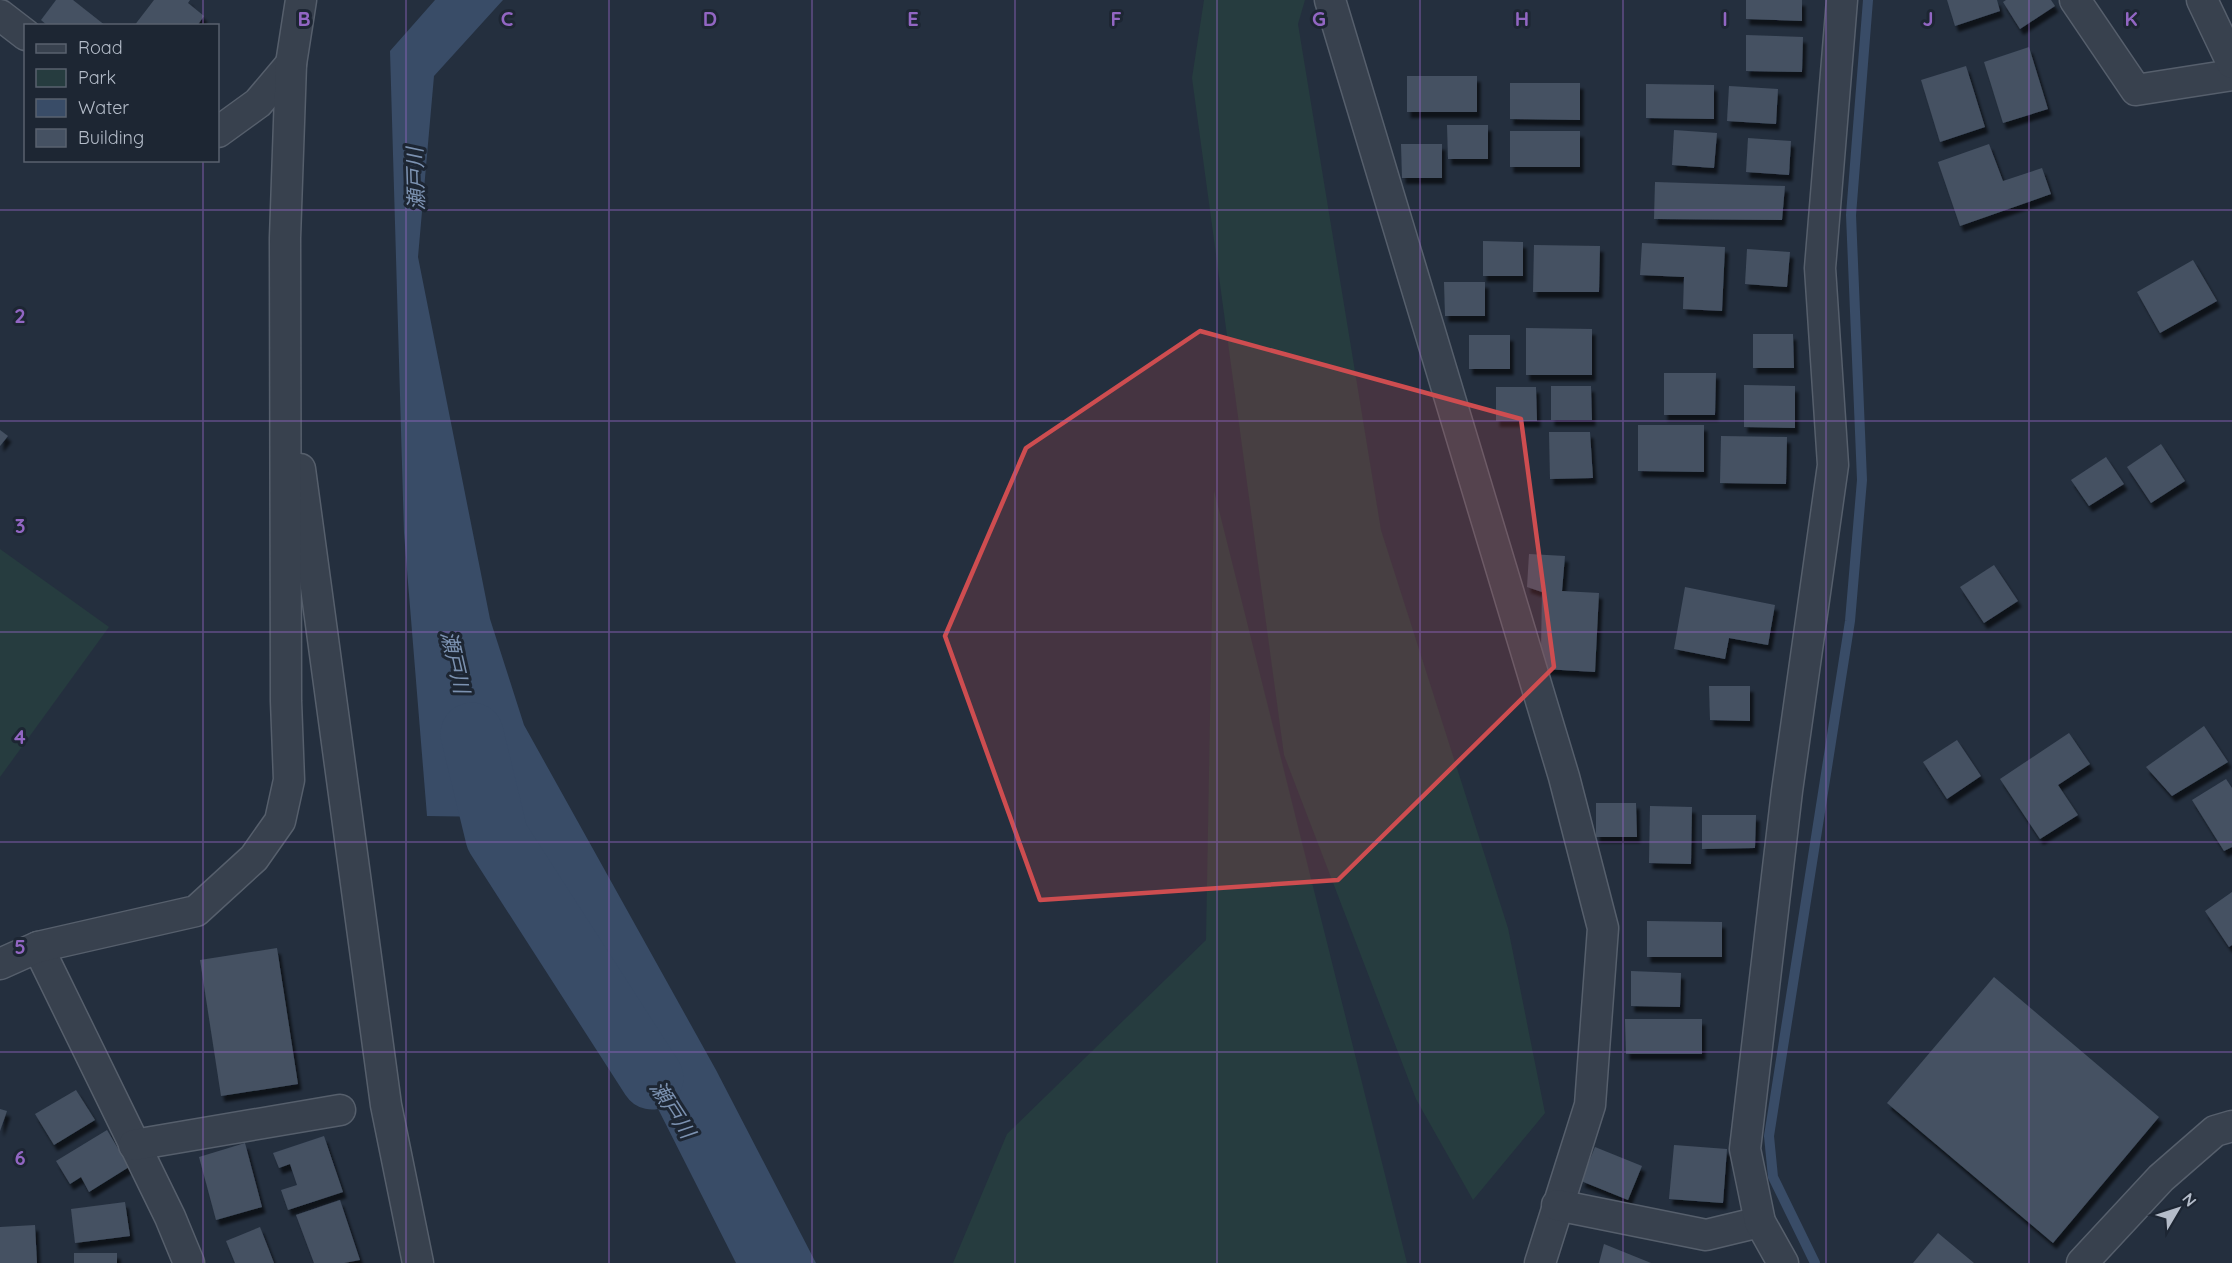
<svg xmlns="http://www.w3.org/2000/svg" width="2232" height="1263" font-family="Quicksand,'Noto Sans JP',sans-serif">
<style>
.green{fill:#263c3f}
.water{fill:#394c67}
.lines{fill:none;stroke-linecap:round;stroke-linejoin:round}
.stream{stroke:#394c67;stroke-width:10}
.river{stroke:#394c67;stroke-width:63}
.building{fill:#455162;filter:url(#shadow)}
.minor-casing{stroke:#565f6c;stroke-width:33}
.minor{stroke:#38414e;stroke-width:30}
.marked{fill:#ce4d50;fill-opacity:0.2;stroke:#ce4d50;stroke-width:4.5;stroke-linejoin:round}
.grid{fill:none;stroke:#9266c3;stroke-width:1.5;stroke-opacity:0.55}
.labels{text-anchor:middle;dominant-baseline:central;stroke-width:6;stroke-linejoin:round;paint-order:stroke}
.water-label{font-size:21px;font-style:italic;fill:#7c92b1;stroke:#1d2633}
.grid-label{font-size:20px;text-anchor:middle;font-weight:bold;fill:#9266c3;stroke:#1d2633;stroke-width:6;stroke-linejoin:round;paint-order:stroke}
</style>
<defs>
<filter id="shadow"><feDropShadow dx="3.5" dy="6" stdDeviation="1.5" flood-color="#0009"/></filter>
</defs>
<rect width="100%" height="100%" fill="#242f3e"/>
<g class="green">
<polygon points="1204,0 1305,0 1298,24 1381,530 1508,928 1545,1113 1473,1200 1416,1099 1284,755 1192,78"/>
<polygon points="1214,490 1407,1263 953,1263 1007,1134 1206,940"/>
<polygon points="0,549 109,627 0,777"/>
</g>
<polygon class="water" points="435,0 503,0 434,76 418,257 490,619 524,725 716,1070 816,1263 736,1263 606,1006 492,817 427,816 404,533 390,51"/>
<g class="lines">
<polyline class="stream" points="1815,1263 1773,1177 1769,1136 1850,621 1862,480 1851,215 1868,0"/>
<polyline class="river" points="472,734 497,837 652,1078"/>
</g>
<g class="building">
<polygon points="56,0 73,0 106,26 48,26 41,20"/>
<polygon points="154,0 190,0 188,3 204,16 197,26 134,26"/>
<polygon points="1746,0 1802,0 1802,21 1746,19"/>
<polygon points="1947,0 1997,0 2000,11 1955,26"/>
<polygon points="2006,0 2051,0 2055,6 2020,29 2003,2"/>
<polygon points="1746,35 1803,37 1802,72 1746,71"/>
<polygon points="2029,47 2048,109 2003,123 1984,62"/>
<polygon points="1966,66 1985,127 1940,142 1921,80"/>
<rect x="1407" y="76" width="70" height="36"/>
<polygon points="1510,83 1580,83 1580,120 1510,119"/>
<polygon points="1646,84 1714,85 1714,119 1646,118"/>
<polygon points="1729,86 1778,89 1776,124 1727,121"/>
<polygon points="1447,125 1488,125 1488,159 1448,159"/>
<polygon points="1674,130 1717,133 1714,168 1672,165"/>
<rect x="1510" y="131" width="70" height="36"/>
<polygon points="1748,138 1791,141 1789,175 1746,172"/>
<polygon points="1401,144 1442,144 1442,178 1402,178"/>
<polygon points="1989,144 2003,181 2042,168 2051,194 1960,226 1938,162"/>
<polygon points="1655,182 1785,186 1782,220 1654,219"/>
<polygon points="1483,241 1523,242 1523,276 1483,276"/>
<polygon points="1642,243 1725,247 1722,311 1683,309 1684,277 1640,275"/>
<polygon points="1534,245 1600,246 1599,292 1533,292"/>
<polygon points="1747,249 1790,252 1787,287 1745,284"/>
<polygon points="2193,260 2217,301 2160,333 2137,292"/>
<polygon points="1444,282 1485,282 1485,316 1445,316"/>
<polygon points="1526,328 1592,329 1592,375 1526,375"/>
<polygon points="1753,334 1793,334 1794,368 1753,368"/>
<rect x="1469" y="335" width="41" height="34"/>
<polygon points="1664,373 1716,373 1715,415 1664,415"/>
<polygon points="1744,385 1795,386 1795,428 1744,427"/>
<polygon points="1551,386 1591,386 1592,420 1551,420"/>
<polygon points="1496,387 1536,387 1537,421 1496,421"/>
<polygon points="1638,425 1704,425 1704,472 1638,471"/>
<polygon points="0,430 8,436 0,446"/>
<polygon points="1549,432 1590,432 1593,478 1550,479"/>
<polygon points="1721,436 1787,437 1786,484 1720,483"/>
<polygon points="2161,444 2185,481 2151,503 2127,467"/>
<polygon points="2106,457 2124,484 2089,506 2071,480"/>
<polygon points="1529,554 1565,556 1562,591 1599,593 1595,672 1544,669 1541,649 1542,592 1527,587"/>
<polygon points="1994,565 2018,601 1984,623 1960,587"/>
<polygon points="1685,587 1775,605 1768,645 1729,638 1725,659 1674,649"/>
<polygon points="1709,686 1750,686 1750,721 1710,720"/>
<polygon points="2204,726 2228,762 2172,796 2146,767"/>
<polygon points="2069,733 2090,764 2058,785 2078,815 2040,839 2000,779"/>
<polygon points="1957,740 1981,776 1947,799 1923,762"/>
<polygon points="2226,779 2232,788 2232,847 2224,851 2192,800"/>
<polygon points="1596,803 1636,803 1637,837 1596,837"/>
<polygon points="1650,806 1692,807 1691,864 1649,863"/>
<polygon points="1702,815 1756,815 1755,848 1702,849"/>
<polygon points="2232,892 2232,945 2229,947 2205,911"/>
<polygon points="1647,921 1722,922 1722,957 1647,957"/>
<polygon points="277,948 298,1084 221,1096 200,960"/>
<polygon points="1631,971 1681,973 1680,1007 1631,1006"/>
<polygon points="1994,977 2159,1117 2053,1243 1887,1103"/>
<polygon points="1625,1019 1702,1019 1702,1054 1626,1054"/>
<polygon points="76,1090 95,1120 54,1145 35,1114"/>
<polygon points="0,1109 7,1111 0,1131"/>
<polygon points="107,1130 129,1167 89,1192 81,1177 70,1184 56,1161"/>
<polygon points="324,1136 343,1192 288,1210 281,1190 297,1185 290,1164 279,1168 273,1153"/>
<polygon points="245,1143 262,1207 216,1220 199,1157"/>
<polygon points="1674,1145 1727,1149 1723,1203 1669,1199"/>
<polygon points="1595,1147 1642,1166 1628,1200 1581,1181"/>
<polygon points="340,1200 360,1260 344,1263 314,1263 296,1215"/>
<polygon points="125,1202 130,1236 75,1243 71,1209"/>
<polygon points="35,1225 37,1263 0,1263 0,1227"/>
<polygon points="260,1227 274,1263 235,1263 226,1241"/>
<polygon points="1938,1233 1974,1263 1913,1263"/>
<polygon points="1604,1244 1651,1263 1599,1263"/>
<rect x="74" y="1253" width="43" height="10"/>
</g>
<g class="lines">
<defs>
<g id="minor">
<polyline points="1330,0 1564,777 1603,928 1590,1105 1540,1263"/>
<polyline points="2075,0 2136,90 2232,75"/>
<polyline points="2202,0 2232,63"/>
<polyline points="0,15 26,35"/>
<polyline points="218,132 258,103 291,64"/>
<polyline points="300,469 386,1105 418,1263"/>
<polyline points="38,947 170,1217 189,1263"/>
<polyline points="0,964 38,947 196,911 254,858 280,821 289,780 286,701 285,238 291,64 301,0"/>
<polyline points="134,1145 340,1110"/>
<polyline points="1557,1205 1706,1235 1760,1222"/>
<polyline points="1783,1263 1760,1222 1745,1149 1787,791 1833,465 1820,268 1842,0"/>
<polyline points="2082,1263 2161,1178 2215,1131 2232,1126"/>
</g>
</defs>
<use href="#minor" class="minor-casing"/>
<use href="#minor" class="minor"/>
</g>
<path class="marked" d="M 1200,331 L 1521,419 L 1554,667 L 1338,880 L 1040,900 L 945,636 L 1026,448 Z"/>
<path class="grid" d="M 203,0 L 203,26M 406,0 L 406,1263M 609,0 L 609,1263M 812,0 L 812,1263M 1015,0 L 1015,1263M 1217,0 L 1217,1263M 1420,0 L 1420,1263M 1623,0 L 1623,1263M 1826,0 L 1826,1263M 2029,0 L 2029,1263M 203,160 L 203,1263M 0,210 L 2232,210M 0,421 L 2232,421M 0,632 L 2232,632M 0,842 L 2232,842M 0,1052 L 2232,1052"/>
<g class="labels">
<g class="water-label">
<text transform="translate(415 179) rotate(-92)">瀬戸川</text>
<text transform="translate(456 662) rotate(77)">瀬戸川</text>
<text transform="translate(673 1109) rotate(57)">瀬戸川</text>
</g>
</g>
<g class="grid-label">
<text x="304" y="26">B</text>
<text x="507" y="26">C</text>
<text x="710" y="26">D</text>
<text x="913" y="26">E</text>
<text x="1116" y="26">F</text>
<text x="1319" y="26">G</text>
<text x="1522" y="26">H</text>
<text x="1725" y="26">I</text>
<text x="1928" y="26">J</text>
<text x="2131" y="26">K</text>
<text x="20" y="323">2</text>
<text x="20" y="533">3</text>
<text x="20" y="744">4</text>
<text x="20" y="954">5</text>
<text x="20" y="1165">6</text>
</g>
<rect x="24" y="24" width="195" height="138" fill="#1d2633" stroke="#59626f" stroke-width="1.5"/>
<rect x="36" y="44" width="30" height="9" fill="#38414e" stroke="#59626f" stroke-width="1.5"/>
<text x="78" y="54" font-size="18" fill="#b4bcc9">Road</text>
<rect x="36" y="69" width="30" height="18" fill="#263c3f" stroke="#59626f" stroke-width="1.5"/>
<text x="78" y="84" font-size="18" fill="#b4bcc9">Park</text>
<rect x="36" y="99" width="30" height="18" fill="#394c67" stroke="#59626f" stroke-width="1.5"/>
<text x="78" y="114" font-size="18" fill="#b4bcc9">Water</text>
<rect x="36" y="129" width="30" height="18" fill="#455162" stroke="#59626f" stroke-width="1.5"/>
<text x="78" y="144" font-size="18" fill="#b4bcc9">Building</text>
<g transform="translate(2178 1209) rotate(51)" stroke="#1d2633" stroke-width="4.5" paint-order="stroke">
<path d="M0-4.5L10 22L0 15L-10 22Z" fill="#b4bcc9"/>
<text y="-9" font-size="16" font-weight="bold" text-anchor="middle" fill="#b4bcc9">N</text>
</g>
</svg>
